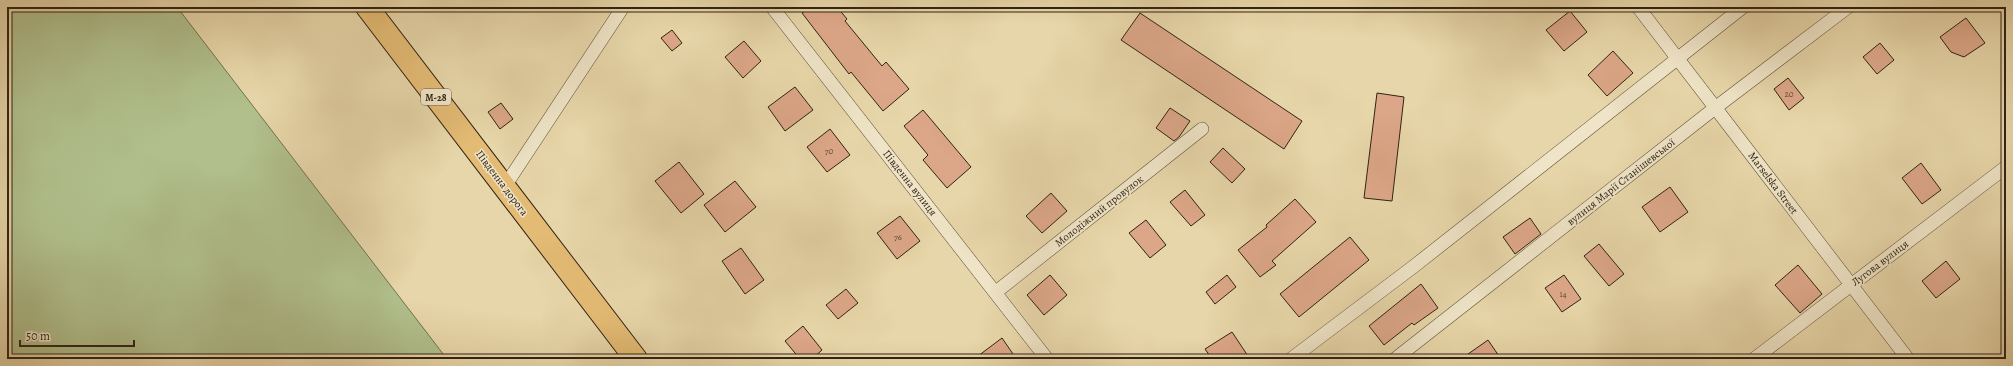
<svg xmlns="http://www.w3.org/2000/svg" width="2013" height="366" font-family="Alegreya,serif">
<style>
.green{fill:#b0bf8c;stroke:#707150}
.building{fill:#dca788;stroke:#302314}
.lines{fill:none;stroke-linecap:round;stroke-linejoin:round}
.street-casing{stroke:#5e5039;stroke-width:14}
.highway-casing{stroke:#302314;stroke-width:24}
.street{stroke:#efe4c7;stroke-width:13}
.highway{stroke:#e4bb74;stroke-width:22}
.labels{text-anchor:middle;dominant-baseline:central;stroke-width:3;stroke-linejoin:round;paint-order:stroke}
.number-label{font-size:9px;fill:#5b4431}
.shield{fill:#efe4c7;stroke:#695d4a;stroke-width:1}
.shield-label{font-size:10px;font-weight:bold;fill:#302314}
.street-label{font-size:11px;fill:#302314;stroke:#efe4c7}
</style>
<rect width="100%" height="100%" fill="#e7d6a9"/>
<filter id="stains"><feTurbulence type="fractalNoise" baseFrequency=".005" numOctaves="4"/><feColorMatrix values="0 0 0 0 .2 0 0 0 0 .09 0 0 0 0 .02 0 0 0 .5 -.17"/></filter>
<radialGradient id="worn" r=".72"><stop offset=".6" stop-color="#630" stop-opacity="0"/><stop offset="1" stop-color="#630" stop-opacity=".3"/></radialGradient>
<polygon class="green" points="7,7 177,7 447,359 7,359"/>
<g class="building">
<polygon points="810,7 837,7 847,19 845,21 882,66 886,62 909,89 883,111 851,72 849,74 802,13"/>
<polygon points="1570,11 1587,32 1564,51 1546,30"/>
<polygon points="1140,13 1302,121 1284,149 1121,40"/>
<polygon points="1966,18 1985,43 1964,57 1951,52 1940,37"/>
<polygon points="672,30 682,43 672,51 661,38"/>
<polygon points="744,41 761,61 743,78 725,57"/>
<polygon points="1880,43 1894,60 1877,74 1863,57"/>
<polygon points="1613,51 1633,73 1607,96 1588,75"/>
<polygon points="1788,78 1804,98 1789,110 1774,89"/>
<polygon points="795,87 813,110 785,131 768,107"/>
<polygon points="1377,93 1404,97 1392,201 1364,198"/>
<polygon points="501,103 513,119 500,129 488,112"/>
<polygon points="1170,108 1190,121 1179,137 1174,141 1156,128"/>
<polygon points="923,110 971,167 947,188 923,160 928,155 904,126"/>
<polygon points="830,129 850,155 827,172 807,147"/>
<polygon points="1223,148 1245,169 1232,183 1210,162"/>
<polygon points="679,162 704,194 681,213 655,181"/>
<polygon points="1921,163 1941,190 1922,204 1902,178"/>
<polygon points="735,181 756,207 725,232 704,205"/>
<polygon points="1670,187 1688,212 1660,232 1642,207"/>
<polygon points="1185,190 1205,215 1191,226 1170,202"/>
<polygon points="1051,193 1067,211 1042,233 1026,216"/>
<polygon points="1295,199 1316,222 1272,261 1276,265 1260,277 1238,250 1267,227 1266,225"/>
<polygon points="900,216 920,241 897,259 877,233"/>
<polygon points="1530,218 1541,234 1515,254 1503,237"/>
<polygon points="1146,220 1166,245 1150,258 1129,233"/>
<polygon points="1350,237 1369,260 1299,317 1280,294"/>
<polygon points="1599,244 1624,274 1609,286 1584,256"/>
<polygon points="741,248 764,280 745,294 722,261"/>
<polygon points="1946,261 1960,279 1936,298 1922,281"/>
<polygon points="1798,265 1822,294 1800,313 1775,285"/>
<polygon points="1050,275 1067,295 1044,315 1027,295"/>
<polygon points="1227,275 1236,287 1215,304 1206,292"/>
<polygon points="1564,275 1581,299 1562,312 1545,288"/>
<polygon points="1421,284 1438,308 1414,325 1412,323 1384,345 1369,326"/>
<polygon points="846,289 858,303 838,319 826,305"/>
<polygon points="803,326 822,350 812,359 800,359 785,341"/>
<polygon points="1232,332 1250,359 1212,359 1205,349"/>
<polygon points="1002,338 1013,354 1007,359 974,359"/>
<polygon points="1488,340 1501,359 1461,359"/>
</g>
<g class="lines">
<defs>
<g id="street">
<polyline points="772,7 1047,359"/>
<polyline points="1638,7 1908,359"/>
<polyline points="505,186 623,7"/>
<polyline points="996,292 1202,129"/>
<polyline points="1291,359 1413,267 1743,7"/>
<polyline points="1395,359 1715,108 1848,7"/>
<polyline points="1754,359 2006,167"/>
</g>
<polyline id="highway" points="367,7 636,359"/>
</defs>
<use href="#street" class="street-casing"/>
<use href="#highway" class="highway-casing"/>
<use href="#street" class="street"/>
<use href="#highway" class="highway"/>
</g>
<g class="labels">
<g class="number-label">
<text x="1789" y="94">20</text>
<text x="829" y="151">70</text>
<text x="898" y="237">76</text>
<text x="1563" y="294">14</text>
</g>
<rect class="shield" x="421" y="89" width="30" height="16" rx="3"/>
<g class="shield-label">
<text x="436" y="97">М-28</text>
</g>
<g class="street-label">
<text transform="translate(1621 182) rotate(-38)">вулиця Марії Станішевської</text>
<text transform="translate(502 183) rotate(53)">Південна дорога</text>
<text transform="translate(910 183) rotate(52)">Південна вулиця</text>
<text transform="translate(1773 183) rotate(53)">Marselska Street</text>
<text transform="translate(1099 211) rotate(-38)">Молодіжний провулок</text>
<text transform="translate(1880 263) rotate(-37)">Лугова вулиця</text>
</g>
</g>
<rect width="2013" height="366" fill="none" stroke="#e7d6a9" stroke-width="24"/>
<rect x="8" y="8" width="1997" height="350" fill="none" stroke="#302314" stroke-width="2"/>
<rect x="12" y="12" width="1989" height="342" fill="none" stroke="#302314"/>
<path d="M20 340v6h114v-6" fill="none" stroke="#302314" stroke-width="2"/>
<text x="26" y="340" font-size="12" fill="#302314" stroke="#efe4c7" stroke-width="3" paint-order="stroke">50 m</text>
<rect width="100%" height="100%" filter="url(#stains)"/>
<rect width="100%" height="100%" fill="url(#worn)"/>
</svg>
